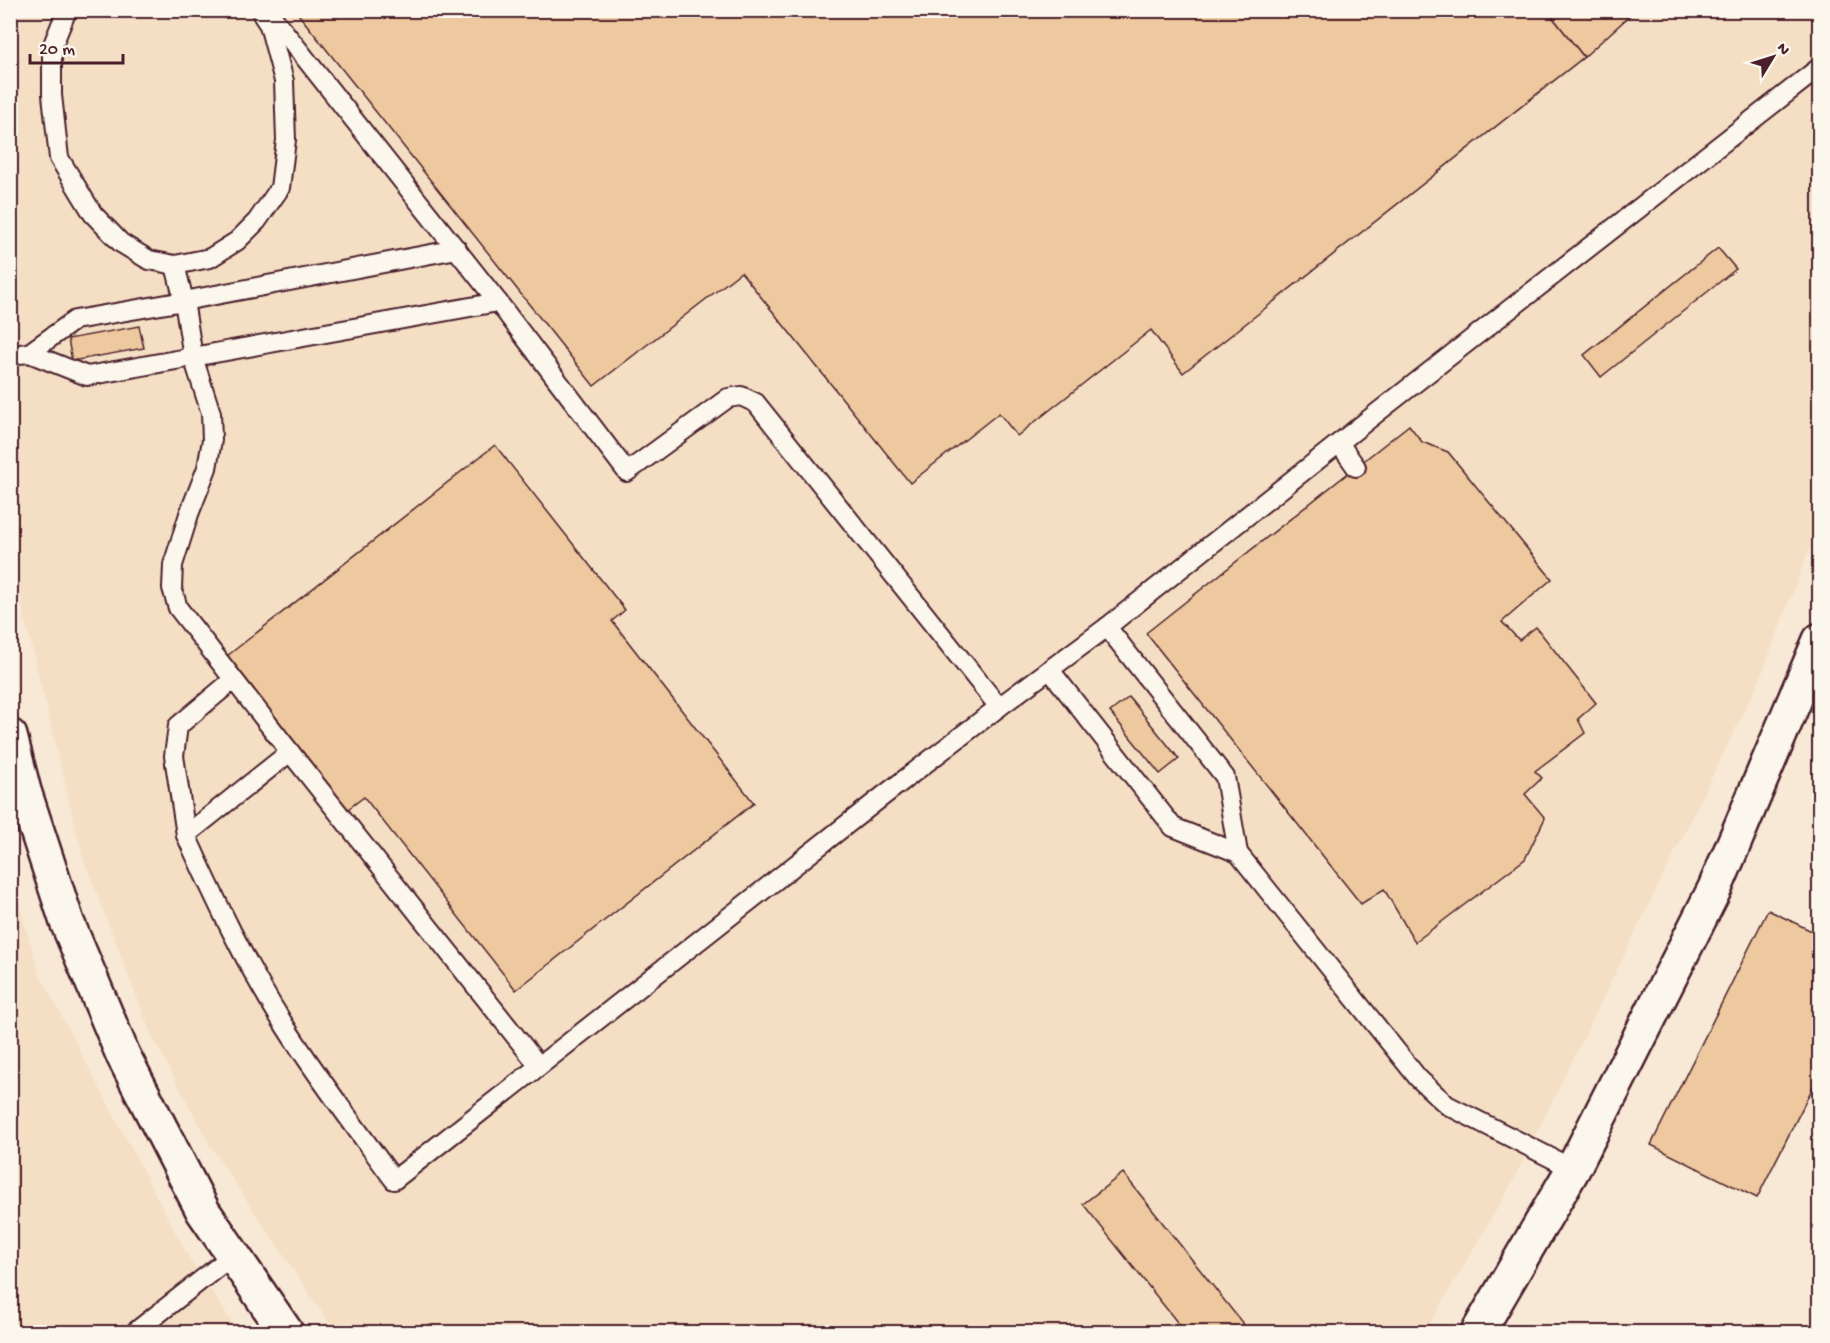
<svg xmlns="http://www.w3.org/2000/svg" width="1830" height="1343" font-family="'Gochi Hand',sans-serif">
<style>
.built{fill:#f4dfc4}
.building{fill:#eec89e;stroke:#4a1f2b;stroke-width:1.5}
.lines{fill:none;stroke-linecap:round;stroke-linejoin:round}
.service-casing{stroke:#4a1f2b;stroke-width:22}
.tertiary-casing{stroke:#4a1f2b;stroke-width:38}
.path{stroke:#4a1f2b;stroke-width:4;stroke-dasharray:6 4.5;stroke-linecap:butt}
.service{stroke:#fbf7ec;stroke-width:18}
.tertiary{stroke:#fbf7ec;stroke-width:33}
</style>
<rect width="100%" height="100%" fill="#f7e9d5"/>
<filter id="ink" filterUnits="userSpaceOnUse"><feTurbulence type="fractalNoise" baseFrequency=".0167" numOctaves="2"/><feDisplacementMap in="SourceGraphic" scale="12" xChannelSelector="R" yChannelSelector="G"/><feConvolveMatrix kernelMatrix="1 2 1 2 8 2 1 2 1" color-interpolation-filters="sRGB"/></filter>
<g filter="url(#ink)">
<g class="built">
<polygon points="10,11 1819,11 1819,524 1759,681 1513,1181 1425,1332 335,1332 211,1147 151,1034 83,858 23,611 11,541"/>
<polygon points="10,874 39,973 189,1258 239,1332 11,1332"/>
</g>
<g class="building">
<polygon points="295,10 1547,10 1584,57 1183,373 1151,330 1017,436 999,413 910,483 741,272 594,386"/>
<polygon points="1547,10 1636,10 1584,57"/>
<polygon points="1718,248 1736,269 1601,377 1584,355"/>
<polygon points="139,326 144,348 72,361 68,339"/>
<polygon points="1409,425 1422,442 1448,452 1552,579 1502,622 1519,640 1536,627 1596,703 1578,719 1585,733 1535,771 1542,778 1525,794 1545,818 1525,859 1415,942 1384,889 1361,904 1146,633"/>
<polygon points="495,445 625,610 612,621 754,803 516,990 364,797 348,809 227,656"/>
<polygon points="1129,697 1179,759 1160,774 1110,712"/>
<polygon points="1768,910 1820,935 1820,1073 1757,1198 1651,1145"/>
<polygon points="1123,1173 1244,1325 1235,1332 1185,1332 1083,1204"/>
</g>
<g class="lines">
<defs>
<g id="service">
<polyline points="67,10 52,47 52,95 59,158 93,214 121,243 149,260 175,265 210,258 237,241 257,221 280,188 286,140 284,81 269,25 263,16"/>
<polyline points="267,10 498,302 627,472 728,398 741,396 756,403 999,707 1107,627 1378,412 1820,67"/>
<polyline points="175,265 184,301 193,357 211,413 212,440 207,468 189,514 173,565 172,588 178,608 290,752 186,835 174,756 178,726 233,680"/>
<polyline points="29,353 75,320 184,301 457,249"/>
<polyline points="10,355 29,353 87,376 498,302"/>
<polyline points="1339,443 1356,467"/>
<polyline points="1107,627 1225,777 1238,853"/>
<polyline points="1050,670 1173,827 1238,853 1418,1078 1447,1105 1573,1169"/>
<polyline points="290,752 539,1066"/>
<path d="M 186,835 C 215,899 245,963 283,1023 C 317,1077 356,1128 394,1180 L 883,796 L 999,707"/>
<polyline points="135,1332 233,1255"/>
</g>
<g id="tertiary">
<polyline points="10,736 24,791 67,922 123,1055 203,1211 286,1332"/>
<polyline points="1478,1332 1573,1169 1715,888 1820,640"/>
</g>
</defs>
<use href="#service" class="service-casing"/>
<use href="#tertiary" class="tertiary-casing"/>
<polyline class="path" points="10,642 15,641"/>
<use href="#service" class="service"/>
<use href="#tertiary" class="tertiary"/>
</g>
</g>
<rect width="1830" height="1343" fill="none" stroke="#fbf7ec" stroke-width="36"/>
<rect x="18" y="18" width="1794" height="1307" fill="none" stroke="#4a1f2b" stroke-width="2" filter="url(#ink)"/>
<g transform="translate(1773 57) rotate(52)" stroke="#fbf7ec" stroke-width="4.5" paint-order="stroke">
<path d="M0-4.5L10 22L0 15L-10 22Z" fill="#4a1f2b"/>
<text y="-9" font-size="16" font-weight="bold" text-anchor="middle" fill="#4a1f2b">N</text>
</g>
<path d="M30 54v9h93v-9" fill="none" stroke="#4a1f2b" stroke-width="3"/>
<text x="39" y="54" font-size="18" fill="#4a1f2b" stroke="#fbf7ec" stroke-width="4.5" paint-order="stroke">20 m</text>
</svg>
